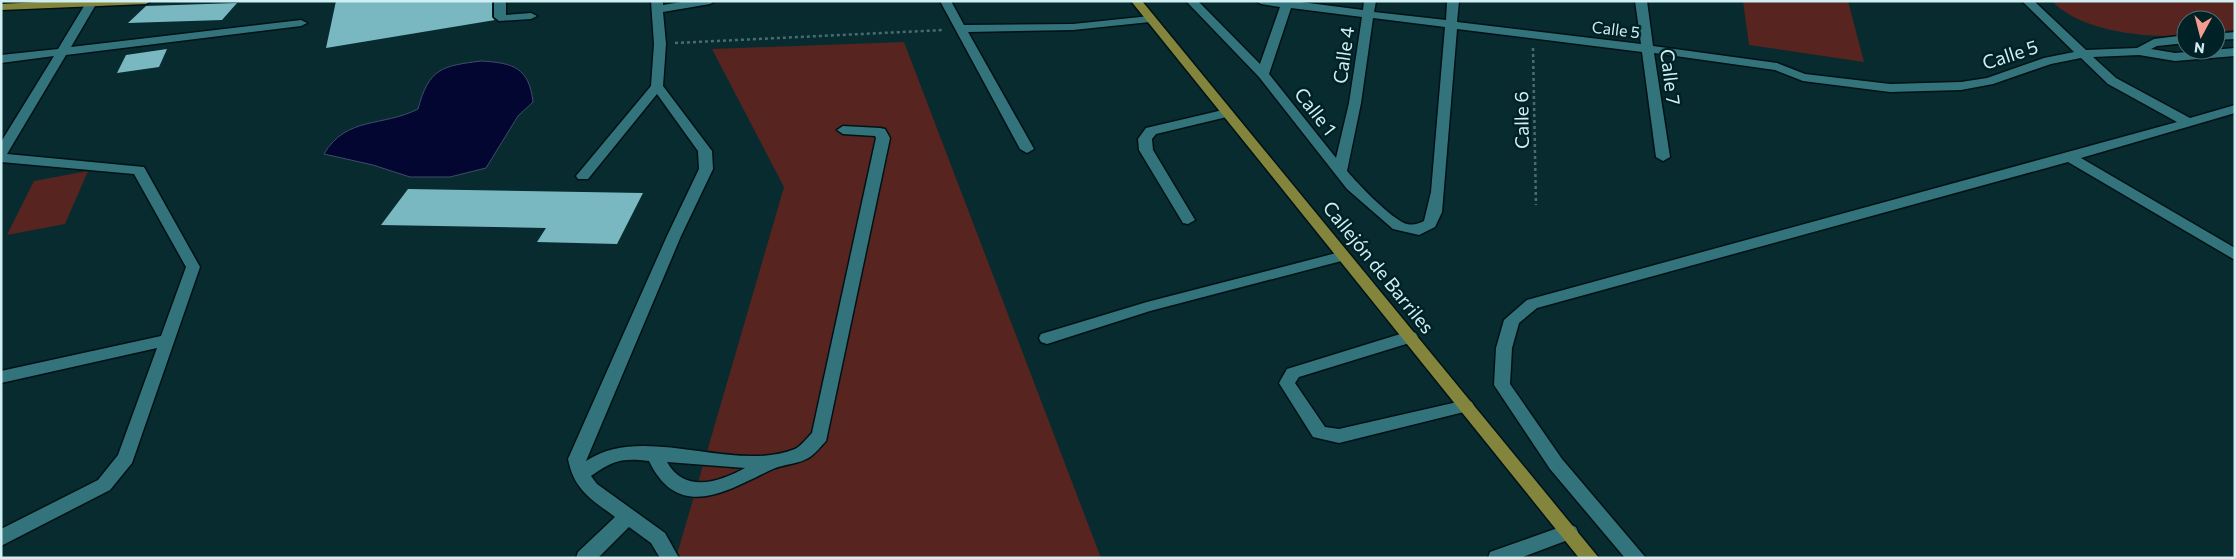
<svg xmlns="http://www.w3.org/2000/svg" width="2236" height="559" font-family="Commissioner,sans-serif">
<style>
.green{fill:#57241f}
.water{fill:#020631;stroke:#404c6b}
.building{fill:#79b8c1}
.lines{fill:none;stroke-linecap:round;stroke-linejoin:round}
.minor-casing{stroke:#011215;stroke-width:3}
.major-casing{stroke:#011215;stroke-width:3}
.path{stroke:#4a6c70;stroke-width:2.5;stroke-dasharray:3 3;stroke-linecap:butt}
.minor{fill:#33737b;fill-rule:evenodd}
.major{fill:#84853d;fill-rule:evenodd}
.labels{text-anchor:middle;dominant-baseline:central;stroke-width:5;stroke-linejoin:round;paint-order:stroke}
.far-street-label{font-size:16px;fill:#d0eff3;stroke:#002126}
.street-label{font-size:19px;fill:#d0eff3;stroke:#002126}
</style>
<rect width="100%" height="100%" fill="#082b30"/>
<g class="green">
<polygon points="1743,1 1848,1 1864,62 1749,45"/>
<path d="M 2052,1 L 2235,1 L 2235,30 L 2216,32 L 2216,20 L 2186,20 L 2186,35 C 2148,39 2079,31 2052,1 Z"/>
<polygon points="904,42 1101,558 676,558 784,187 712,49"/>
<polygon points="88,171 65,224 7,235 34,181"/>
</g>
<path class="water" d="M 481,61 C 513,63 529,67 533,102 L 518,116 L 486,168 L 450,177 L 410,177 L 373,165 L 324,154 C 346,116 383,127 418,109 C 429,68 442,66 481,61 Z"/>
<g class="building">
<polygon points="336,1 492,1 492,17 495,20 326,48"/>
<polygon points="237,3 222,20 128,23 146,6"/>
<polygon points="167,49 159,67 117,73 126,55"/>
<polygon points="408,189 643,193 617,244 537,242 546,228 381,225"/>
</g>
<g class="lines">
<defs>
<g id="minor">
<polygon points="87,1 98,1 71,47 301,20 307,23 301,26 66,55 7,154 144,167 200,267 132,463 110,490 1,546 1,529 98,480 118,455 157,348 1,383 1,371 161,336 186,267 134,174 1,162 1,142 54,56 1,63 1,55 58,49"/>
<polygon points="494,1 506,1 506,15 531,13 537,16 531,19 499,21 494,17"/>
<path d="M 651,1 L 663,1 L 663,5 L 687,1 L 715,1 L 710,4 L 663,12 L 666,44 L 663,86 L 712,151 L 713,169 L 681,236 L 586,461 C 643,422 734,474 795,449 C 801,446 807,438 812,433 L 876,138 L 875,136 L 843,134 L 837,130 L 843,126 L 880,128 L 885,129 L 890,138 L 826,441 C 821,446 816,453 810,457 C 800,464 784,464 773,469 C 728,490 679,523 649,461 C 622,458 614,460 591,476 L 597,484 L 665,533 L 679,558 L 660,558 L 651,543 L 629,527 L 598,558 L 576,558 L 578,552 L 615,517 C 591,499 574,490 568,459 L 667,236 L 699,169 L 698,151 L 657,94 L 588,179 L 578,179 L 576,176 L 651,86 L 654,44 ZM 667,462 L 745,468 C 719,482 685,494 667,462 Z"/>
<polygon points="940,1 951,1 964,25 1073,24 1150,16 1156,19 1150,22 1073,30 968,32 1034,149 1027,153 1020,149"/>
<path d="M 1186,1 L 1198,1 L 1260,64 L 1280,7 L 1261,4 L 1256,1 L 1293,1 L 1363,10 L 1364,1 L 1376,1 L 1374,12 L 1446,20 L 1447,1 L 1459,1 L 1457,22 L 1641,44 L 1635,1 L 1647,1 L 1653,46 L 1777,63 L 1805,74 L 1890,84 L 1961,82 L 1987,78 L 2044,58 L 2074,52 L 2022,1 L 2034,1 L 2086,50 L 2137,48 L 2154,39 L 2186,35 L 2186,43 L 2157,46 L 2151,49 L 2175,53 L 2235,48 L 2235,56 L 2175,61 L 2139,55 L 2093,57 L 2116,78 L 2190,118 L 2235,105 L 2235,113 L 2081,158 L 2235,248 L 2235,260 L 2068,162 L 1537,308 L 1519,323 L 1512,348 L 1510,384 L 1562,459 L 1646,558 L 1625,558 L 1550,469 L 1494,385 L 1496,348 L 1504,320 L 1527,300 L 2177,122 L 2108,84 L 2081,58 L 2051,64 L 1993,84 L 1961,90 L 1890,92 L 1803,81 L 1775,70 L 1654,53 L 1670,157 L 1663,161 L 1656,157 L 1642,52 L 1457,29 L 1442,212 L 1435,227 L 1419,235 L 1393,229 L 1347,189 L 1259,77 ZM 1291,8 L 1362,17 L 1349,103 L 1336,158 L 1269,74 ZM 1373,18 L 1445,27 L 1431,192 L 1424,221 C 1417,225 1409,226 1402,222 C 1386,213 1359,185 1347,171 L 1361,103 Z"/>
<polygon points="2235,32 2235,39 2216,40 2216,34"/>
<polygon points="1227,109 1231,110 1233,113 1231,116 1156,134 1152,139 1153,150 1195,220 1188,224 1183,223 1139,150 1138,139 1146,128"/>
<polygon points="1344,251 1351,256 1349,259 1150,311 1047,344 1041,342 1039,338 1041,334 1147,302"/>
<polygon points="1410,331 1416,333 1418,337 1416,341 1299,377 1295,383 1325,427 1339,429 1466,400 1472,402 1474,406 1472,410 1339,443 1313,437 1279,383 1287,369"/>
<polygon points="1569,524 1576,527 1578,532 1576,537 1520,558 1488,558 1490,552"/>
</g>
<g id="major">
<polygon points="59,1 151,1 146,4 1,10 1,4"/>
<polygon points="1131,1 1142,1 1599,558 1579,558"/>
</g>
</defs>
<use href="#minor" class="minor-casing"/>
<use href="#major" class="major-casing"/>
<g class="path">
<polyline points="675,43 944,30"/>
<polyline points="1533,48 1536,205"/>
</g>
<use href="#minor" class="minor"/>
<use href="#major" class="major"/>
</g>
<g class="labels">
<g class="far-street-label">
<text transform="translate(1616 29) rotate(7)">Calle 5</text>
</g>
<g class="street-label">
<text transform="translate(2010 54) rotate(-18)">Calle 5</text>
<text transform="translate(1343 55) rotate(-82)">Calle 4</text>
<text transform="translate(1671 77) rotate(83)">Calle 7</text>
<text transform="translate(1316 111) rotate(52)">Calle 1</text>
<text transform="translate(1521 120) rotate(-91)">Calle 6</text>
<text transform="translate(1379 267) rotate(51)">Callejón de Barriles</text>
</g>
</g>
<rect width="2236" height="559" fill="none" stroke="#d0eff3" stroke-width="5"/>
<g transform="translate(2201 35) rotate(187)"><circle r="24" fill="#002126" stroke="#537378"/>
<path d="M0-4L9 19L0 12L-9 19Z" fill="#f59c91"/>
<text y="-8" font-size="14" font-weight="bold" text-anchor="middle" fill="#d0eff3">N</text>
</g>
</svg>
